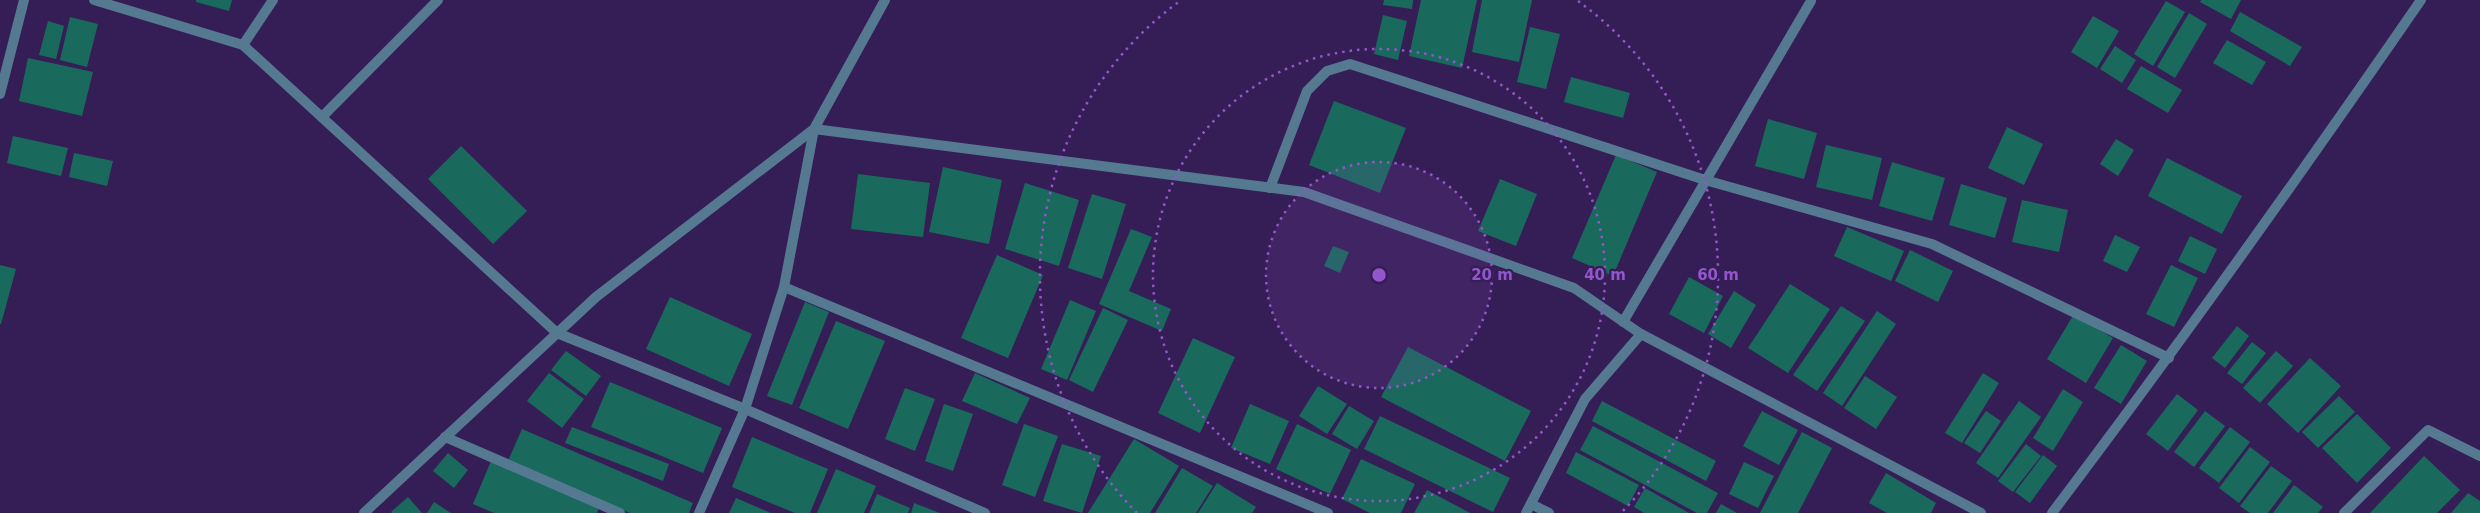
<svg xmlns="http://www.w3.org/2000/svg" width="2480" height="513" font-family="'DejaVu Sans',sans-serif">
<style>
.building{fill:#196a5d}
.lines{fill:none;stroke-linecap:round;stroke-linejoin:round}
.minor{stroke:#557991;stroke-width:10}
.ring{fill:none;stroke:#9456cc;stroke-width:2.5;stroke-dasharray:2.5 5}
.centre{fill:#9456cc;stroke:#351e56;stroke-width:2.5}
.ring-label{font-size:15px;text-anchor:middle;font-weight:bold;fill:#9456cc;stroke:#351e56;stroke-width:4.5;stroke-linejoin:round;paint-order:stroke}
</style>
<rect width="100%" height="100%" fill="#351e56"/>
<g class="building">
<polygon points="196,0 232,0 229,11 196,2"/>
<polygon points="1384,0 1413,0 1412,9 1383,5"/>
<polygon points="1421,0 1477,0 1462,68 1409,56"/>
<polygon points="1482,0 1532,0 1519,62 1472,52"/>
<polygon points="2201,0 2241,0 2231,19 2200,2"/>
<polygon points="2166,1 2185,12 2153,66 2134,54"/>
<polygon points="2240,12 2302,47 2290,66 2230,31"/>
<polygon points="2189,13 2207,24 2175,78 2157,67"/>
<polygon points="1383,15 1407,21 1398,60 1374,54"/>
<polygon points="2093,16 2119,31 2097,68 2071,52"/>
<polygon points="70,17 98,24 87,67 60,60"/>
<polygon points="48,21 64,26 56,59 39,55"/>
<polygon points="1530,27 1560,34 1546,89 1517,82"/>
<polygon points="2227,40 2266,62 2252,85 2213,63"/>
<polygon points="2115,46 2136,60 2122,83 2100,69"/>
<polygon points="28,58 93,72 82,116 19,101"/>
<polygon points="2141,66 2182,90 2168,113 2127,89"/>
<polygon points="1571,77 1630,93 1623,118 1564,102"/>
<polygon points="1334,101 1406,128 1380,193 1309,165"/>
<polygon points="1768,119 1817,133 1804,179 1755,166"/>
<polygon points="2007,127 2043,144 2024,185 1988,168"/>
<polygon points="13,136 68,148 61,176 7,163"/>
<polygon points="2116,139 2134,150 2118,176 2100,164"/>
<polygon points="1826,145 1882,158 1872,200 1816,187"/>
<polygon points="461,146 527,211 493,244 428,179"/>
<polygon points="74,153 113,161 107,186 69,177"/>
<polygon points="1616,155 1657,172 1613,276 1572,258"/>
<polygon points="2167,158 2242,196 2222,234 2148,196"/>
<polygon points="1892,162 1945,178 1932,221 1879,206"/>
<polygon points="943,167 1002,180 989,244 929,232"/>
<polygon points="858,174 930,183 923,237 851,229"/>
<polygon points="1500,179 1537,194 1516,246 1478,231"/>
<polygon points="1025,183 1079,200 1059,266 1005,249"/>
<polygon points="1961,184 2007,198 1995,238 1949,225"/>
<polygon points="1092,194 1126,204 1102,279 1068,268"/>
<polygon points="2022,200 2068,210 2059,252 2012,242"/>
<polygon points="1847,227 1904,251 1891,281 1834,256"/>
<polygon points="1131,229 1152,237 1129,291 1171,309 1162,331 1099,304"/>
<polygon points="2115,235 2140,247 2127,272 2103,261"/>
<polygon points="2190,236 2217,249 2205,274 2178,261"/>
<polygon points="1333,246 1349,252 1340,273 1324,266"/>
<polygon points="1910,250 1953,271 1938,302 1895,281"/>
<polygon points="997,255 1043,275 1008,358 961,338"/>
<polygon points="0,265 16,269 1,324 0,324"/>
<polygon points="2171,265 2198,278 2174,327 2146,314"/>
<polygon points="1689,277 1723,296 1704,333 1669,314"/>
<polygon points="1790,284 1830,309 1788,373 1748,348"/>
<polygon points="1734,291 1756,305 1731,348 1708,334"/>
<polygon points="670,297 752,334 729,386 646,349"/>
<polygon points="1070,300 1096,311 1067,380 1041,369"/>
<polygon points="805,302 829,312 792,405 767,396"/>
<polygon points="1841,306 1865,321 1817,391 1793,375"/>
<polygon points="1103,308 1128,320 1093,392 1069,380"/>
<polygon points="1877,311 1896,324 1842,406 1823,393"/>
<polygon points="2074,314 2113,338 2086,383 2047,359"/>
<polygon points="836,321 885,341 848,429 799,408"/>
<polygon points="2237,326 2249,336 2225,368 2212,358"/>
<polygon points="1193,338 1235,357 1200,433 1158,413"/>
<polygon points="2252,342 2266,353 2242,384 2227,373"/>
<polygon points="2121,345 2147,361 2121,404 2094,388"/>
<polygon points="1408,347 1531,411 1505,461 1381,397"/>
<polygon points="566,351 601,376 586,396 551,370"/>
<polygon points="2276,351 2293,366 2260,403 2243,388"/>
<polygon points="2310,358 2341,386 2298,433 2267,404"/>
<polygon points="549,373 584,399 562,428 527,401"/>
<polygon points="975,373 1030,398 1017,424 962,401"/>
<polygon points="1983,373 1999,383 1962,443 1945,433"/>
<polygon points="1865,376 1897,397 1876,429 1844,408"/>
<polygon points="610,382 722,428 703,473 591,427"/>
<polygon points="1318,386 1347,404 1327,434 1299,416"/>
<polygon points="905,388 935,399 915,451 885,439"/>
<polygon points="2063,389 2083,402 2053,451 2033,438"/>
<polygon points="2177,394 2198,410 2168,451 2146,434"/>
<polygon points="2339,396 2355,412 2318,448 2302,432"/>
<polygon points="1602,401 1716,461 1706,481 1592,421"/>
<polygon points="2019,401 2041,417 1998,478 1976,463"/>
<polygon points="944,404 973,414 953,471 925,461"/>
<polygon points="1250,404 1289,421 1270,464 1231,448"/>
<polygon points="1349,406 1374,421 1357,449 1332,434"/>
<polygon points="1762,411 1798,430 1779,465 1743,446"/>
<polygon points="1986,411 2001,421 1980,453 1964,443"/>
<polygon points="2205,411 2225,426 2194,467 2174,452"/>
<polygon points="2357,414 2391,448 2357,483 2322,448"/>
<polygon points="1380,416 1510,478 1493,512 1364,449"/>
<polygon points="1024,424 1058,436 1035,497 1002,485"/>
<polygon points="1297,424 1351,450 1330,494 1276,469"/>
<polygon points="1593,426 1718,493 1707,513 1697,513 1580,450"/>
<polygon points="572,427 669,464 663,481 565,443"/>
<polygon points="2230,427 2250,442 2219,483 2199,468"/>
<polygon points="522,429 693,503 689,513 630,513 508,461"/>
<polygon points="1802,432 1832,448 1798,513 1760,513"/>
<polygon points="752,437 828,469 810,513 795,513 732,487"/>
<polygon points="1134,439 1179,466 1150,513 1088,513"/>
<polygon points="1062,444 1101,456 1082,513 1043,501"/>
<polygon points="2026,444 2041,456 2013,492 1998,481"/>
<polygon points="2250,447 2270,462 2239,503 2219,488"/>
<polygon points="1576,452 1639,485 1628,506 1566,473"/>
<polygon points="448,453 468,470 454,488 433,471"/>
<polygon points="2043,455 2057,466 2030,503 2015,492"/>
<polygon points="2424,456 2460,490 2437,513 2370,513"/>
<polygon points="1361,459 1415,484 1401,513 1370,513 1342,499"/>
<polygon points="491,461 600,505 597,513 494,513 473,504"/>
<polygon points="1744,462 1774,476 1758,508 1729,494"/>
<polygon points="2271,466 2292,481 2268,513 2250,513 2240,506"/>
<polygon points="1182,468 1213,486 1196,513 1155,513"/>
<polygon points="836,469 876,486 864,513 817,513"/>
<polygon points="1886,473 1936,503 1931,513 1887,513 1869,503"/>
<polygon points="1217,483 1256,507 1252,513 1198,513"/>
<polygon points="2294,485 2323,507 2318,513 2273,513"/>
<polygon points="1645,488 1689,513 1644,513 1634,507"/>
<polygon points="1427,490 1470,513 1414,513"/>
<polygon points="2468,493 2480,501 2480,513 2451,513"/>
<polygon points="877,494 910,508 908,513 869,513"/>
<polygon points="408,497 422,513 392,513 391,512"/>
<polygon points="736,498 771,513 729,513"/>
<polygon points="434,502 451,513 427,513"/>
<polygon points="914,503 940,513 911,513"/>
<polygon points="1721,504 1737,513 1716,513"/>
</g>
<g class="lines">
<g class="minor">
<polyline points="94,0 243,45 557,333 745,409 985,513"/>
<polyline points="243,45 273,0"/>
<polyline points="0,94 24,0"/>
<polyline points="322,117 438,0"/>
<polyline points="1270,188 1307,91 1327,71 1350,64 1705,180 1932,244 2169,358"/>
<polyline points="784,287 1328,513"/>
<polyline points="1623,322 1811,1"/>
<polyline points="1641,334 1981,513"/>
<polyline points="445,437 620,513"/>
<polyline points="1531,504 1549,513"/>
<polyline points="364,513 596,297 814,129 885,0"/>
<polyline points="699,513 745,409 784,287 814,129 1304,192 1574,288 1641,334 1585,399 1526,513"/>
<path d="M 2052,513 C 2179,345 2301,174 2421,0"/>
<polyline points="2344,513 2428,430 2480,456"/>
</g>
</g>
<circle cx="1379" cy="275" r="113" fill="#9456cc" fill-opacity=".12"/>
<g class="ring">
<circle cx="1379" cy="275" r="113"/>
<circle cx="1379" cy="275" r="226"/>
<path d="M1137 513A339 339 0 0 1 1180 1M1578 1A339 339 0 0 1 1621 513"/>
</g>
<circle cx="1379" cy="275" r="8" class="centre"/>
<g class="ring-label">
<text x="1492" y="280">20 m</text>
<text x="1605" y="280">40 m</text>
<text x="1718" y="280">60 m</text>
</g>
</svg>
